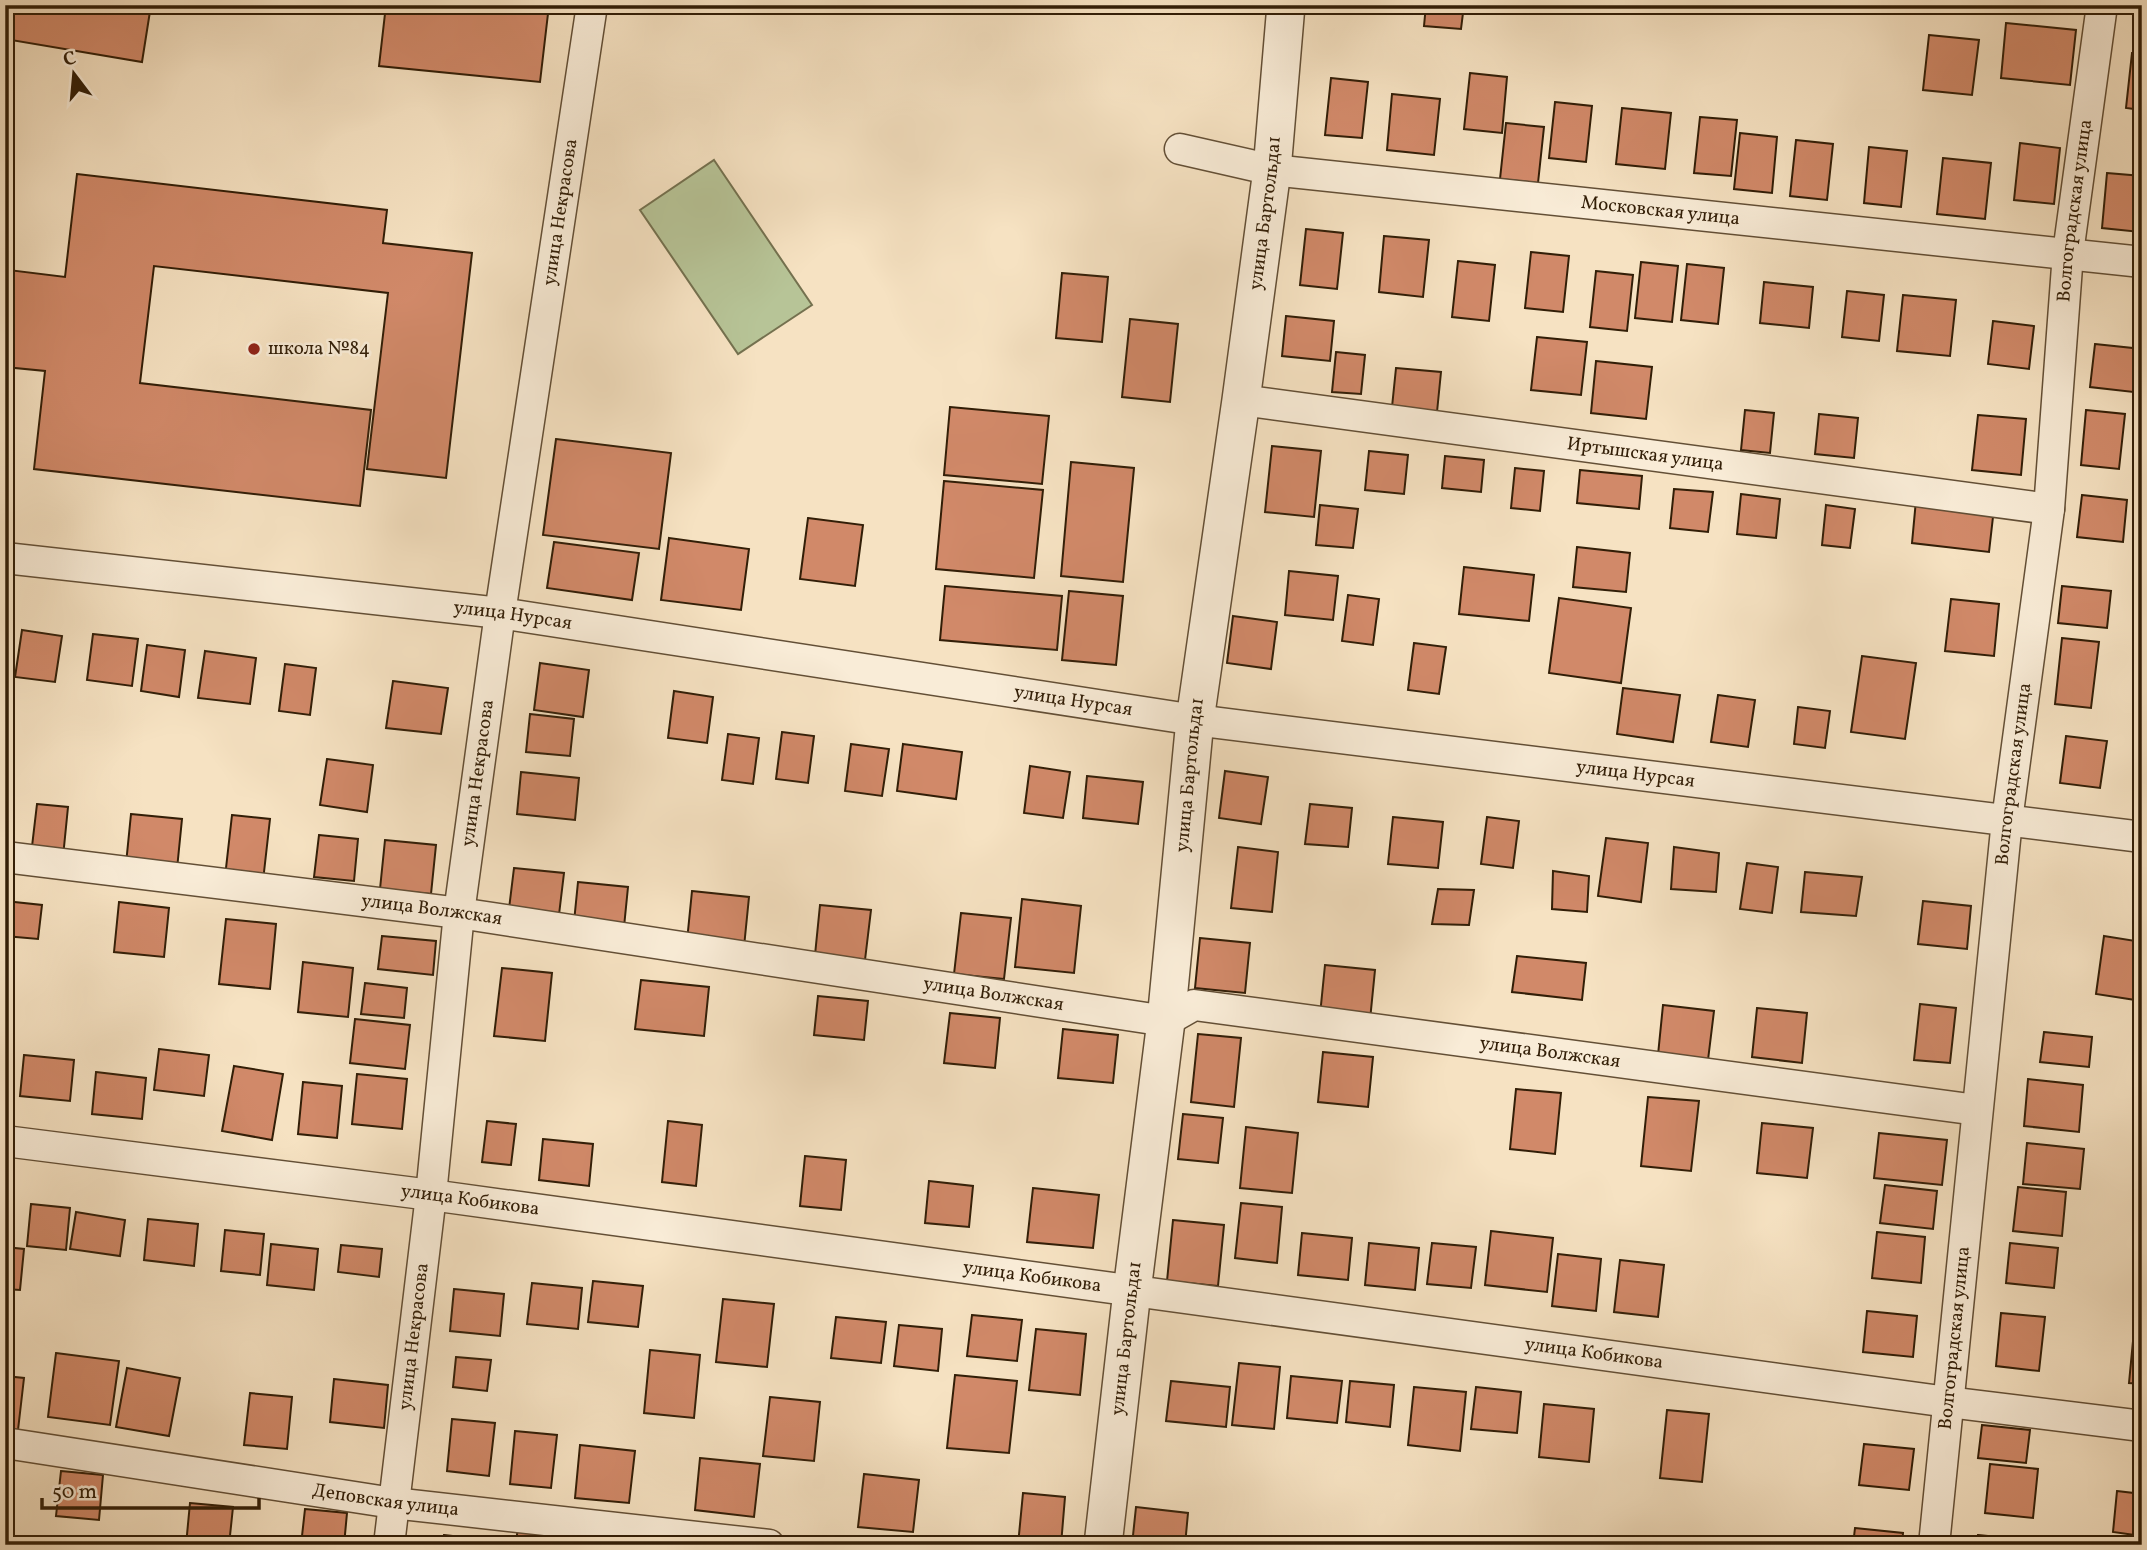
<svg xmlns="http://www.w3.org/2000/svg" width="2147" height="1550" font-family="Vollkorn,serif">
<style>
.green{fill:#b7c497;stroke:#74714f;stroke-width:2}
.building{fill:#d18969;stroke:#321e07;stroke-width:2}
.lines{fill:none;stroke-linecap:round;stroke-linejoin:round}
.minor-casing{stroke:#634f36;stroke-width:33}
.tertiary-casing{stroke:#634f36;stroke-width:40}
.minor{stroke:#f9ecd7;stroke-width:30}
.tertiary{stroke:#f9ecd7;stroke-width:37}
.poi-dot{fill:#8f2418;stroke:#f9ecd7;stroke-width:2.5}
.labels{text-anchor:middle;dominant-baseline:central;stroke-width:5;stroke-linejoin:round;paint-order:stroke}
.street-label{font-size:19px;fill:#321e07;stroke:#f9ecd7}
.poi-label{font-size:19px;fill:#321e07;stroke:#f9ecd7;text-anchor:start}
</style>
<rect width="100%" height="100%" fill="#f6e2c2"/>
<filter id="stains"><feTurbulence type="fractalNoise" baseFrequency=".00286" numOctaves="4"/><feColorMatrix values="0 0 0 0 .2 0 0 0 0 .09 0 0 0 0 .02 0 0 0 .5 -.17"/></filter>
<radialGradient id="worn" r=".72"><stop offset=".6" stop-color="#630" stop-opacity="0"/><stop offset="1" stop-color="#630" stop-opacity=".3"/></radialGradient>
<polygon class="green" points="714,160 812,305 738,354 640,210"/>
<g class="building">
<polygon points="5,5 151,5 142,62 5,39"/>
<polygon points="386,5 549,5 540,82 379,66"/>
<polygon points="1426,5 1464,5 1461,29 1424,26"/>
<polygon points="2006,23 2076,30 2070,85 2001,78"/>
<polygon points="1929,35 1979,40 1972,95 1923,90"/>
<polygon points="2132,53 2142,54 2142,110 2126,108"/>
<polygon points="1470,73 1507,77 1502,133 1464,129"/>
<polygon points="1331,78 1368,82 1362,138 1325,135"/>
<polygon points="1392,94 1440,99 1434,155 1387,150"/>
<polygon points="1555,102 1592,106 1586,162 1549,158"/>
<polygon points="1622,108 1671,113 1665,169 1616,164"/>
<polygon points="1700,117 1737,120 1731,176 1694,173"/>
<polygon points="1506,123 1544,127 1538,183 1500,179"/>
<polygon points="1740,133 1777,137 1772,193 1734,189"/>
<polygon points="1796,140 1833,144 1827,200 1790,196"/>
<polygon points="2020,143 2060,148 2054,204 2014,200"/>
<polygon points="1869,147 1907,151 1901,207 1864,203"/>
<polygon points="1943,158 1991,163 1985,219 1937,214"/>
<polygon points="2107,173 2142,176 2140,232 2102,228"/>
<polygon points="77,174 387,210 383,243 472,253 446,478 367,469 388,293 154,266 140,383 371,410 360,506 34,469 45,371 5,367 5,302 9,270 65,277"/>
<polygon points="1306,229 1343,233 1337,289 1300,285"/>
<polygon points="1384,236 1429,240 1423,297 1379,292"/>
<polygon points="1531,252 1569,256 1563,312 1525,308"/>
<polygon points="1458,261 1495,265 1489,321 1452,317"/>
<polygon points="1641,262 1678,266 1672,322 1635,318"/>
<polygon points="1687,264 1724,268 1718,324 1681,320"/>
<polygon points="1596,271 1633,275 1627,331 1590,327"/>
<polygon points="1062,273 1108,277 1102,342 1056,338"/>
<polygon points="1764,282 1813,287 1809,328 1760,323"/>
<polygon points="1847,291 1884,295 1879,341 1842,337"/>
<polygon points="1903,295 1956,300 1950,356 1897,351"/>
<polygon points="1286,316 1334,321 1330,361 1282,356"/>
<polygon points="1130,319 1178,324 1170,402 1122,397"/>
<polygon points="1993,321 2034,326 2029,369 1988,364"/>
<polygon points="1537,337 1587,342 1581,395 1531,390"/>
<polygon points="2095,344 2142,349 2142,393 2090,387"/>
<polygon points="1336,352 1365,355 1361,394 1332,392"/>
<polygon points="1596,361 1652,367 1646,419 1591,413"/>
<polygon points="1396,368 1441,372 1437,412 1392,407"/>
<polygon points="950,407 1049,416 1042,484 944,475"/>
<polygon points="1745,410 1774,413 1770,453 1741,450"/>
<polygon points="2086,410 2125,414 2119,469 2081,465"/>
<polygon points="1819,414 1858,418 1854,458 1815,454"/>
<polygon points="1978,415 2026,419 2021,475 1972,470"/>
<polygon points="556,439 671,453 659,549 543,535"/>
<polygon points="1272,446 1321,451 1314,517 1265,512"/>
<polygon points="1369,451 1408,455 1404,494 1365,490"/>
<polygon points="1445,456 1484,460 1481,492 1442,488"/>
<polygon points="1071,462 1134,468 1123,582 1061,576"/>
<polygon points="1515,468 1544,471 1540,511 1511,508"/>
<polygon points="1580,470 1642,476 1639,509 1577,503"/>
<polygon points="944,481 1043,490 1034,578 936,569"/>
<polygon points="1674,489 1713,492 1708,532 1670,528"/>
<polygon points="1741,494 1780,499 1776,538 1737,534"/>
<polygon points="2082,495 2127,500 2123,542 2077,537"/>
<polygon points="1916,500 1994,508 1989,552 1912,543"/>
<polygon points="1320,505 1358,509 1353,548 1316,545"/>
<polygon points="1826,505 1855,509 1850,548 1822,545"/>
<polygon points="808,518 863,525 855,586 800,579"/>
<polygon points="669,538 749,549 741,610 661,600"/>
<polygon points="554,542 639,553 632,600 547,588"/>
<polygon points="1577,547 1630,553 1626,592 1573,587"/>
<polygon points="1464,567 1534,575 1529,621 1459,614"/>
<polygon points="1289,571 1338,576 1333,620 1285,615"/>
<polygon points="945,586 1062,596 1057,650 940,640"/>
<polygon points="2062,586 2111,591 2107,628 2058,623"/>
<polygon points="1069,591 1123,596 1116,665 1062,660"/>
<polygon points="1348,595 1379,599 1373,645 1342,641"/>
<polygon points="1559,598 1631,608 1621,683 1549,673"/>
<polygon points="1951,599 1999,604 1994,656 1945,651"/>
<polygon points="1233,616 1277,622 1271,669 1227,663"/>
<polygon points="22,630 62,636 55,682 15,677"/>
<polygon points="93,634 138,639 132,686 87,680"/>
<polygon points="2062,638 2099,642 2091,708 2055,704"/>
<polygon points="1414,643 1446,647 1439,694 1408,690"/>
<polygon points="147,645 185,650 179,697 141,691"/>
<polygon points="205,651 256,658 250,704 198,698"/>
<polygon points="1862,656 1916,663 1905,739 1851,732"/>
<polygon points="540,663 589,670 583,717 534,710"/>
<polygon points="285,664 316,668 310,715 279,711"/>
<polygon points="393,681 448,688 441,734 386,728"/>
<polygon points="1623,688 1680,695 1673,742 1617,734"/>
<polygon points="674,691 713,697 707,743 668,738"/>
<polygon points="1718,695 1755,700 1748,747 1711,742"/>
<polygon points="1798,707 1830,711 1825,748 1794,744"/>
<polygon points="530,714 574,719 570,756 526,752"/>
<polygon points="782,732 814,736 808,783 776,779"/>
<polygon points="728,734 759,738 753,784 722,780"/>
<polygon points="2066,736 2107,741 2100,788 2060,783"/>
<polygon points="851,744 889,749 882,796 845,791"/>
<polygon points="903,744 962,752 956,799 897,791"/>
<polygon points="327,759 373,765 367,812 320,805"/>
<polygon points="1030,766 1070,772 1063,818 1024,813"/>
<polygon points="1225,771 1268,777 1261,824 1219,818"/>
<polygon points="521,772 579,778 575,820 517,814"/>
<polygon points="1087,776 1143,782 1138,824 1083,818"/>
<polygon points="37,804 68,807 63,857 31,855"/>
<polygon points="1310,804 1352,808 1348,847 1305,844"/>
<polygon points="131,814 182,819 177,869 126,864"/>
<polygon points="232,815 270,819 263,881 225,877"/>
<polygon points="1393,817 1443,822 1438,868 1388,864"/>
<polygon points="1487,817 1519,821 1513,868 1481,864"/>
<polygon points="319,835 358,839 354,881 314,877"/>
<polygon points="1606,838 1648,843 1641,902 1598,896"/>
<polygon points="385,840 436,845 431,894 380,889"/>
<polygon points="1238,847 1278,852 1272,912 1231,908"/>
<polygon points="1674,847 1719,853 1716,892 1671,889"/>
<polygon points="1747,863 1778,867 1772,913 1740,909"/>
<polygon points="514,868 564,873 558,923 508,917"/>
<polygon points="1553,871 1589,876 1587,912 1552,909"/>
<polygon points="1805,872 1862,877 1856,916 1801,912"/>
<polygon points="578,882 628,887 624,927 574,922"/>
<polygon points="1438,889 1474,890 1469,925 1432,924"/>
<polygon points="692,891 749,897 744,947 687,941"/>
<polygon points="1022,899 1081,906 1074,973 1015,967"/>
<polygon points="5,901 42,905 38,939 5,936"/>
<polygon points="1923,901 1971,906 1967,949 1918,944"/>
<polygon points="119,902 169,908 164,957 114,952"/>
<polygon points="820,905 871,910 865,960 815,955"/>
<polygon points="961,913 1011,918 1004,979 954,974"/>
<polygon points="226,919 276,924 270,989 219,984"/>
<polygon points="382,936 436,941 433,975 378,969"/>
<polygon points="2104,936 2142,942 2142,1001 2096,994"/>
<polygon points="1200,938 1250,943 1245,993 1195,988"/>
<polygon points="1517,956 1586,963 1582,1000 1512,992"/>
<polygon points="303,962 353,968 348,1017 298,1012"/>
<polygon points="1325,965 1375,970 1370,1020 1320,1015"/>
<polygon points="502,968 552,973 545,1041 494,1036"/>
<polygon points="641,980 709,987 704,1036 635,1029"/>
<polygon points="365,983 407,988 404,1018 361,1014"/>
<polygon points="818,996 868,1001 864,1040 814,1035"/>
<polygon points="1920,1004 1956,1008 1950,1063 1914,1060"/>
<polygon points="1663,1005 1714,1011 1708,1060 1658,1055"/>
<polygon points="1757,1008 1807,1013 1802,1063 1752,1057"/>
<polygon points="950,1013 1000,1018 995,1068 944,1063"/>
<polygon points="355,1019 410,1025 405,1069 350,1063"/>
<polygon points="1063,1029 1118,1035 1113,1083 1058,1078"/>
<polygon points="2044,1032 2092,1037 2089,1067 2040,1062"/>
<polygon points="1198,1034 1241,1038 1234,1107 1191,1102"/>
<polygon points="159,1049 209,1055 204,1096 154,1090"/>
<polygon points="1323,1052 1373,1057 1368,1107 1318,1102"/>
<polygon points="24,1055 74,1060 70,1101 20,1096"/>
<polygon points="234,1066 283,1074 272,1140 222,1131"/>
<polygon points="96,1072 146,1078 142,1119 92,1114"/>
<polygon points="357,1074 407,1079 402,1129 352,1124"/>
<polygon points="2028,1079 2083,1085 2079,1132 2024,1126"/>
<polygon points="303,1082 342,1086 337,1138 298,1134"/>
<polygon points="1516,1089 1561,1093 1555,1154 1510,1149"/>
<polygon points="1648,1097 1699,1101 1691,1171 1641,1166"/>
<polygon points="1183,1114 1223,1118 1218,1163 1178,1159"/>
<polygon points="487,1121 516,1124 511,1165 482,1162"/>
<polygon points="668,1121 702,1125 696,1186 662,1182"/>
<polygon points="1762,1123 1813,1128 1807,1178 1757,1173"/>
<polygon points="1246,1127 1298,1133 1292,1193 1240,1188"/>
<polygon points="1879,1133 1947,1140 1942,1185 1874,1178"/>
<polygon points="543,1139 593,1144 589,1186 539,1180"/>
<polygon points="2027,1143 2084,1149 2080,1189 2023,1184"/>
<polygon points="805,1156 846,1160 841,1210 800,1206"/>
<polygon points="929,1181 973,1186 969,1227 925,1223"/>
<polygon points="1885,1185 1937,1191 1933,1229 1880,1223"/>
<polygon points="2018,1187 2066,1192 2062,1236 2013,1231"/>
<polygon points="1033,1188 1099,1195 1093,1248 1027,1242"/>
<polygon points="1241,1203 1282,1207 1277,1263 1235,1258"/>
<polygon points="31,1204 70,1208 66,1250 27,1246"/>
<polygon points="76,1212 125,1220 120,1256 70,1249"/>
<polygon points="148,1219 198,1224 194,1266 144,1260"/>
<polygon points="1173,1220 1224,1225 1218,1286 1167,1281"/>
<polygon points="225,1230 264,1234 260,1275 221,1271"/>
<polygon points="1491,1231 1553,1238 1547,1292 1485,1285"/>
<polygon points="1877,1232 1925,1237 1921,1283 1872,1278"/>
<polygon points="1302,1233 1352,1238 1348,1280 1298,1275"/>
<polygon points="1369,1243 1419,1248 1415,1290 1365,1285"/>
<polygon points="1432,1243 1476,1247 1471,1288 1427,1284"/>
<polygon points="2010,1243 2058,1248 2054,1288 2006,1283"/>
<polygon points="271,1244 318,1249 314,1290 267,1285"/>
<polygon points="341,1245 382,1249 379,1277 338,1272"/>
<polygon points="5,1247 24,1249 20,1290 5,1289"/>
<polygon points="1558,1254 1601,1259 1596,1311 1552,1306"/>
<polygon points="1620,1260 1664,1265 1658,1317 1614,1312"/>
<polygon points="593,1281 643,1286 638,1327 588,1322"/>
<polygon points="532,1283 582,1288 578,1329 527,1324"/>
<polygon points="454,1289 504,1294 500,1336 450,1331"/>
<polygon points="723,1299 774,1304 767,1367 716,1362"/>
<polygon points="1867,1311 1917,1316 1913,1357 1863,1352"/>
<polygon points="2001,1313 2045,1317 2039,1371 1996,1366"/>
<polygon points="972,1315 1022,1320 1017,1361 967,1356"/>
<polygon points="836,1317 886,1322 881,1363 831,1358"/>
<polygon points="899,1325 942,1329 938,1371 894,1366"/>
<polygon points="1036,1329 1086,1334 1080,1395 1029,1390"/>
<polygon points="2133,1341 2142,1342 2142,1384 2129,1383"/>
<polygon points="650,1350 700,1355 694,1418 644,1413"/>
<polygon points="56,1353 119,1361 110,1425 48,1417"/>
<polygon points="456,1357 491,1360 487,1391 453,1387"/>
<polygon points="1239,1363 1280,1367 1274,1429 1232,1425"/>
<polygon points="127,1368 180,1378 169,1436 116,1427"/>
<polygon points="955,1375 1017,1381 1009,1453 947,1448"/>
<polygon points="5,1376 24,1378 18,1430 5,1429"/>
<polygon points="1291,1376 1342,1381 1337,1423 1287,1418"/>
<polygon points="334,1379 388,1385 384,1428 330,1422"/>
<polygon points="1171,1381 1230,1387 1226,1427 1166,1421"/>
<polygon points="1350,1381 1394,1385 1390,1427 1346,1422"/>
<polygon points="1414,1387 1466,1392 1460,1451 1408,1445"/>
<polygon points="1476,1387 1521,1392 1517,1433 1471,1429"/>
<polygon points="250,1393 292,1397 287,1449 244,1445"/>
<polygon points="770,1397 820,1402 814,1461 763,1456"/>
<polygon points="1544,1404 1594,1409 1589,1462 1539,1457"/>
<polygon points="1667,1410 1709,1414 1702,1482 1660,1478"/>
<polygon points="452,1419 495,1423 489,1476 447,1471"/>
<polygon points="1982,1425 2030,1430 2026,1463 1978,1458"/>
<polygon points="515,1431 557,1435 551,1488 510,1484"/>
<polygon points="1864,1444 1914,1449 1909,1490 1859,1485"/>
<polygon points="580,1445 635,1451 629,1503 575,1498"/>
<polygon points="700,1458 760,1464 754,1517 695,1510"/>
<polygon points="1990,1464 2038,1469 2033,1518 1985,1513"/>
<polygon points="61,1471 103,1475 99,1520 56,1516"/>
<polygon points="864,1474 919,1480 913,1532 858,1527"/>
<polygon points="2117,1491 2142,1494 2142,1536 2113,1532"/>
<polygon points="1023,1493 1065,1497 1061,1545 1018,1545"/>
<polygon points="190,1503 233,1507 229,1545 186,1545"/>
<polygon points="1136,1507 1188,1513 1185,1545 1132,1545"/>
<polygon points="305,1509 347,1513 344,1545 301,1545"/>
<polygon points="518,1525 560,1529 558,1545 516,1545"/>
<polygon points="1855,1528 1903,1533 1902,1545 1853,1545"/>
<polygon points="444,1535 498,1541 497,1545 443,1545"/>
<polygon points="1978,1535 2027,1540 2026,1545 1977,1545"/>
</g>
<g class="lines">
<defs>
<g id="minor">
<path id="s1" d="M 1180,149 L 1272,170 L 2142,262"/>
<path id="s2" d="M 1241,400 L 2049,509"/>
<path id="s3" d="M 5,558 L 500,613 L 1195,720 L 2142,837"/>
<path id="s4" d="M 5,857 L 459,913 L 1166,1021 L 1194,1005 L 1977,1110"/>
<path id="s5" d="M 5,1141 L 431,1195 L 1948,1402 L 2142,1426"/>
<path id="s6" d="M 5,1443 L 393,1503 L 769,1545"/>
<path id="s7" d="M 389,1545 L 431,1195 L 459,913 L 500,613 L 592,5"/>
<path id="s8" d="M 1934,1545 L 2007,820 L 2049,509 L 2068,253 L 2102,5"/>
</g>
<g id="tertiary">
<path id="s9" d="M 1103,1545 L 1132,1291 L 1166,1021 L 1195,720 L 1241,400 L 1272,170 L 1286,5"/>
</g>
</defs>
<use href="#minor" class="minor-casing"/>
<use href="#tertiary" class="tertiary-casing"/>
<use href="#minor" class="minor"/>
<use href="#tertiary" class="tertiary"/>
</g>
<circle class="poi-dot" cx="254" cy="349" r="7"/>
<g class="labels">
<g class="street-label">
<text stroke="none"><textPath href="#s1" startOffset="485">Московская улица</textPath></text>
<text stroke="none"><textPath href="#s8" startOffset="1342">Волгоградская улица</textPath></text>
<text stroke="none"><textPath href="#s7" startOffset="1344">улица Некрасова</textPath></text>
<text stroke="none"><textPath href="#s9" startOffset="1342">улица Бартольда1</textPath></text>
<text stroke="none"><textPath href="#s2" startOffset="408">Иртышская улица</textPath></text>
<text stroke="none"><textPath href="#s3" startOffset="511">улица Нурсая</textPath></text>
<text stroke="none"><textPath href="#s3" startOffset="1078">улица Нурсая</textPath></text>
<text stroke="none"><textPath href="#s7" startOffset="777">улица Некрасова</textPath></text>
<text stroke="none"><textPath href="#s9" startOffset="775">улица Бартольда1</textPath></text>
<text stroke="none"><textPath href="#s3" startOffset="1645">улица Нурсая</textPath></text>
<text stroke="none"><textPath href="#s8" startOffset="775">Волгоградская улица</textPath></text>
<text stroke="none"><textPath href="#s4" startOffset="430">улица Волжская</textPath></text>
<text stroke="none"><textPath href="#s4" startOffset="998">улица Волжская</textPath></text>
<text stroke="none"><textPath href="#s4" startOffset="1564">улица Волжская</textPath></text>
<text stroke="none"><textPath href="#s5" startOffset="469">улица Кобикова</textPath></text>
<text stroke="none"><textPath href="#s5" startOffset="1036">улица Кобикова</textPath></text>
<text stroke="none"><textPath href="#s7" startOffset="210">улица Некрасова</textPath></text>
<text stroke="none"><textPath href="#s9" startOffset="208">улица Бартольда1</textPath></text>
<text stroke="none"><textPath href="#s8" startOffset="208">Волгоградская улица</textPath></text>
<text stroke="none"><textPath href="#s5" startOffset="1603">улица Кобикова</textPath></text>
<text stroke="none"><textPath href="#s6" startOffset="385">Деповская улица</textPath></text>
</g>
<g class="poi-label">
<text x="268" y="349">школа №84</text>
</g>
</g>
<rect width="2147" height="1550" fill="none" stroke="#f6e2c2" stroke-width="28"/>
<rect x="7" y="7" width="2133" height="1536" fill="none" stroke="#321e07" stroke-width="3.5"/>
<rect x="14" y="14" width="2119" height="1522" fill="none" stroke="#321e07" stroke-width="2"/>
<g transform="translate(74 74) rotate(344)" stroke="#f9ecd7" stroke-width="5" paint-order="stroke">
<path d="M0-5L12 26L0 18L-12 26Z" fill="#321e07"/>
<text y="-10" font-size="19" font-weight="bold" text-anchor="middle" fill="#321e07">С</text>
</g>
<path d="M42 1498v10h217v-10" fill="none" stroke="#321e07" stroke-width="3.5"/>
<text x="52" y="1498" font-size="21" fill="#321e07" stroke="#f9ecd7" stroke-width="5" paint-order="stroke">50 m</text>
<rect width="100%" height="100%" filter="url(#stains)"/>
<rect width="100%" height="100%" fill="url(#worn)"/>
</svg>
